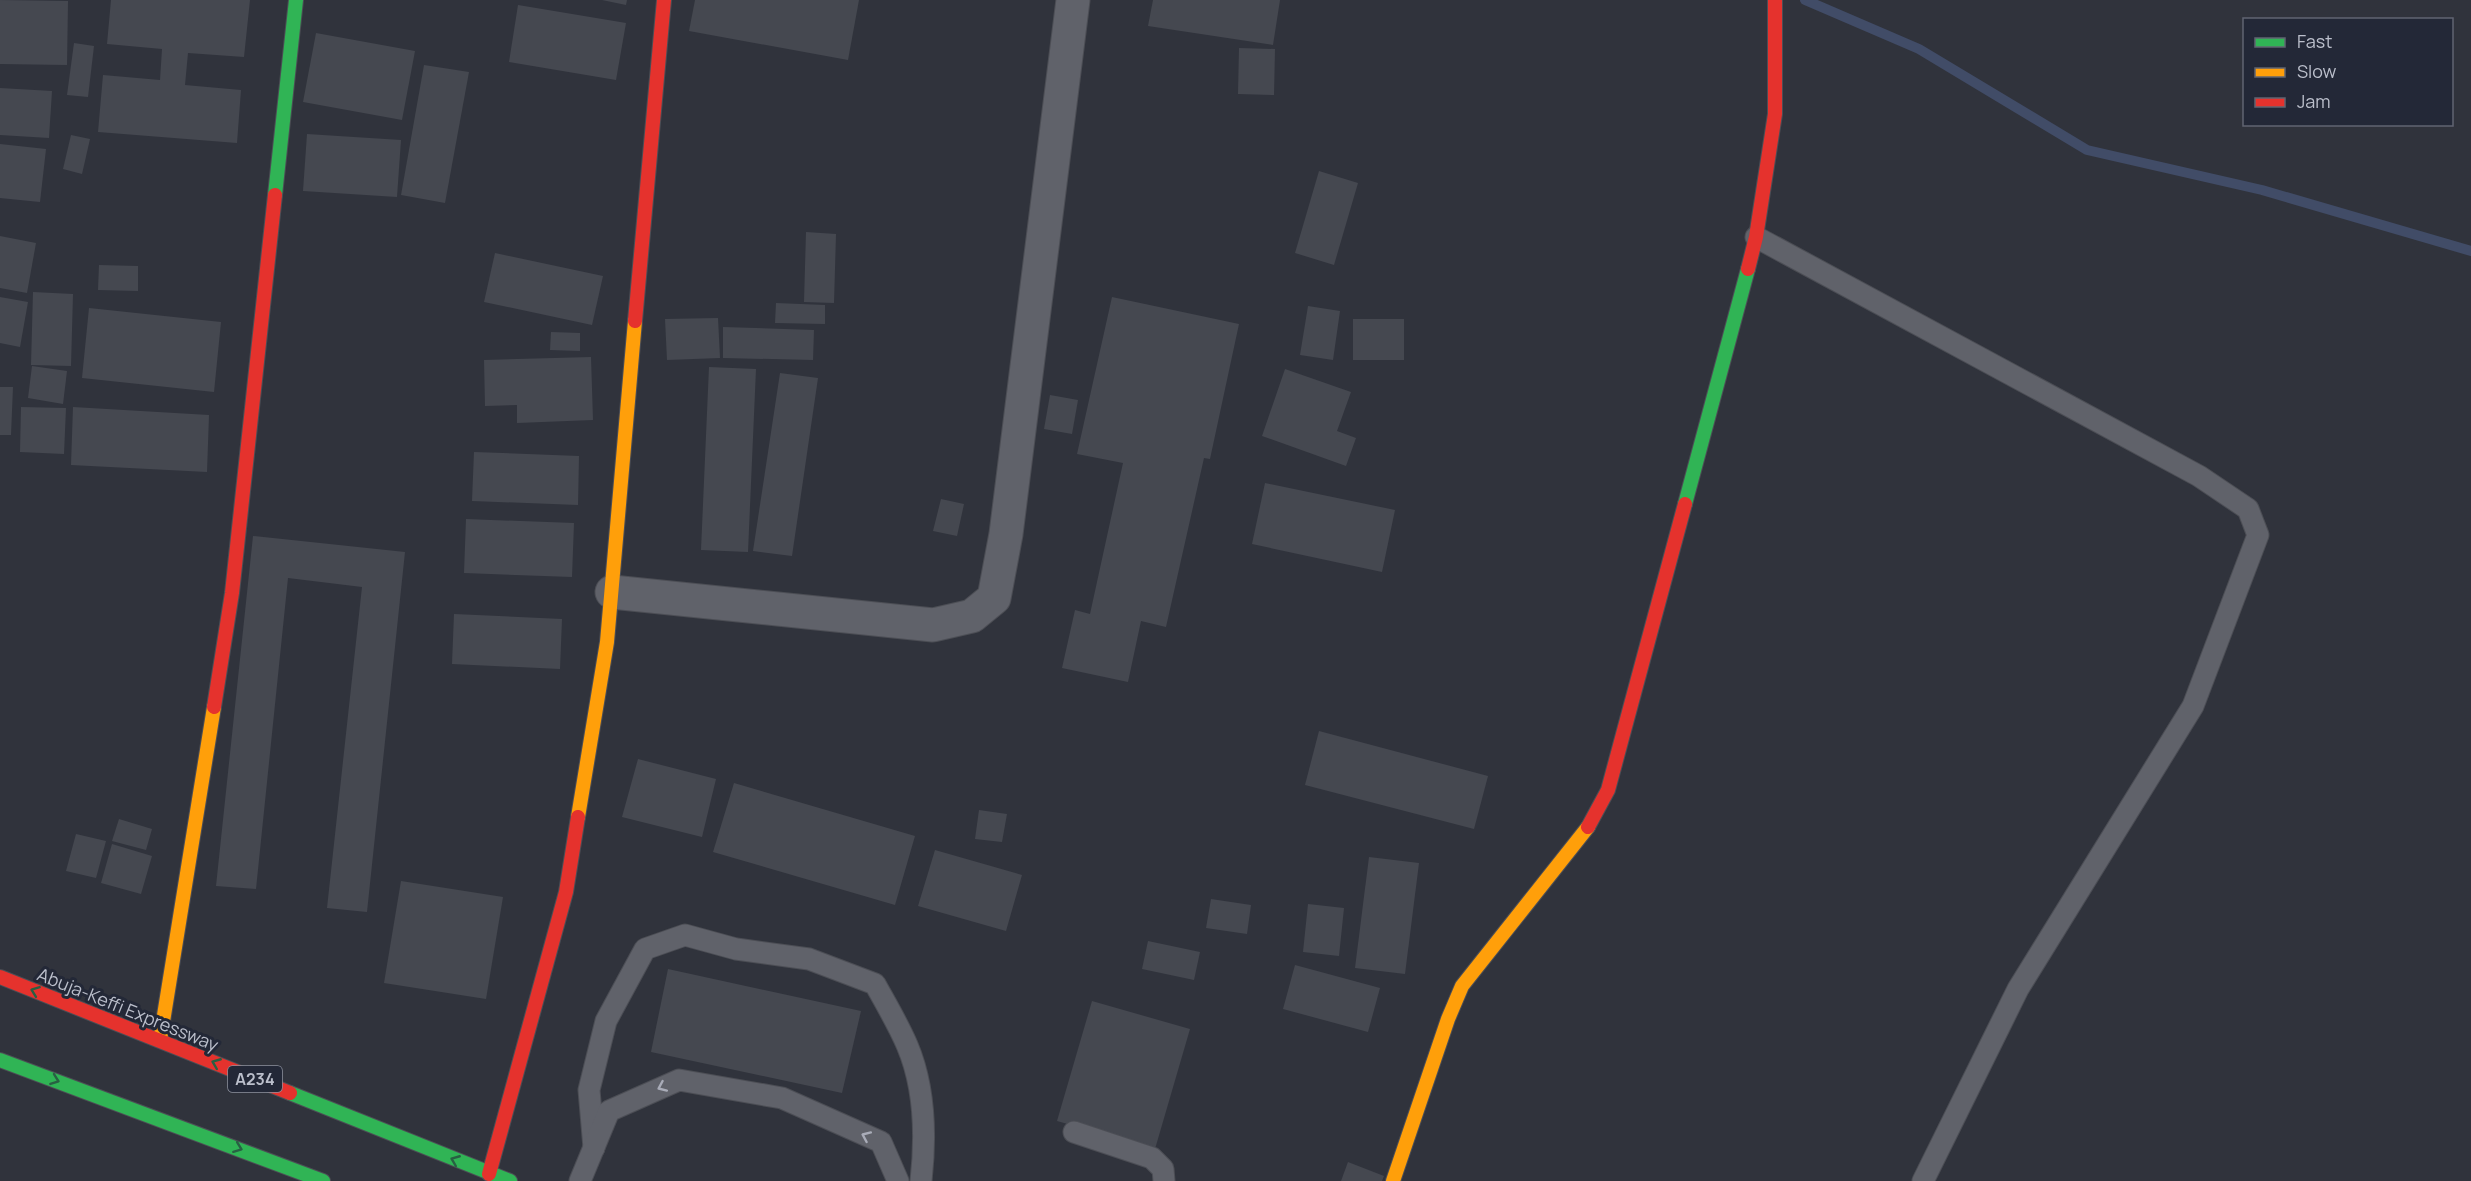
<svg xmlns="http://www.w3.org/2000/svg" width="2471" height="1181" font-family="Manrope,sans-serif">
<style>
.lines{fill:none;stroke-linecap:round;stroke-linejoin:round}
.stream{stroke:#414c67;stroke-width:10}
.building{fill:#454850}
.lane-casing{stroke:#4c4e55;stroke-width:23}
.street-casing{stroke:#4c4e55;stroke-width:35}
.fast-casing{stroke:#4c4e55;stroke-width:16}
.slow-casing{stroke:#4c4e55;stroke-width:16}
.jam-casing{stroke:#4c4e55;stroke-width:16}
.lane{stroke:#60626a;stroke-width:21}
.street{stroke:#60626a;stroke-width:33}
.fast{stroke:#30b455;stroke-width:14}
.slow{stroke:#ff9f0a;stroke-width:14}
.jam{stroke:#e5322d;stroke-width:14}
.oneway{stroke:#286043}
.oneway2{stroke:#a9acb8}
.labels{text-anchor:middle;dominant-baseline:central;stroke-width:6;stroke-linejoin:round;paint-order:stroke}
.shield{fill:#232837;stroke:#8d929f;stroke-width:1.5}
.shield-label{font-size:16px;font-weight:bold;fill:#bbbfcb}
.street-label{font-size:18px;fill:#bbbfcb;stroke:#232837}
</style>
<rect width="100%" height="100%" fill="#30333c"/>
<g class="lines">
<polyline class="stream" points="1805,0 1919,49 2087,150 2262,190 2471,251"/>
</g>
<g class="building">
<polygon points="0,0 68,1 67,65 0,64"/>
<polygon points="111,0 250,0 244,57 188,53 185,85 241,90 237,143 98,132 103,75 160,80 162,49 107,44"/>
<polygon points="602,0 627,0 626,5"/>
<polygon points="695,0 859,0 848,60 689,31"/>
<polygon points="1153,0 1280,0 1273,45 1148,26"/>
<polygon points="518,5 626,23 616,80 509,62"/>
<polygon points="316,33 415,51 402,120 303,102"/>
<polygon points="74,43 94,46 88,97 67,95"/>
<polygon points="1239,48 1275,49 1274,95 1238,94"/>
<polygon points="424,65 469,72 445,203 401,195"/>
<polygon points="0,88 52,91 49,138 0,135"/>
<polygon points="307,134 401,140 397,197 303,191"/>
<polygon points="71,135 90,139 82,174 63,169"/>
<polygon points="0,144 46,149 40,202 0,198"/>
<polygon points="1319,171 1358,183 1334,265 1295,253"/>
<polygon points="806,232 836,234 834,303 804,302"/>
<polygon points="0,236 36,243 27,293 0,288"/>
<polygon points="495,253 603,276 592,325 484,302"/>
<polygon points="99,265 138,266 138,291 98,290"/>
<polygon points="33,292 73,294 71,366 31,365"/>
<polygon points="0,297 28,302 20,347 0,343"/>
<polygon points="1112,297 1239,324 1210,459 1204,458 1166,627 1141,621 1128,682 1062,668 1075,610 1090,614 1123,463 1077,454"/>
<polygon points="776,303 825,305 825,324 775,323"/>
<polygon points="1308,306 1340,311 1333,360 1300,355"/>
<polygon points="89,308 221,322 214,392 82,378"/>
<polygon points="718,318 720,358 667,360 665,319"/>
<rect x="1353" y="319" width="51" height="41"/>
<polygon points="723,327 814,330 813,360 723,358"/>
<polygon points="551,332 580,333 580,351 550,350"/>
<polygon points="591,357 593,420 517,423 517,405 485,406 484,360"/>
<polygon points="32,366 67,371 63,404 28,398"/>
<polygon points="709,367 756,369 748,552 701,550"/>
<polygon points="1285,369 1351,392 1337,431 1356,438 1346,466 1262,436"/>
<polygon points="780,373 818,378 792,556 753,551"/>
<polygon points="0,387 13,387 11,435 0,435"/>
<polygon points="1050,395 1078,400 1072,434 1044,429"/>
<polygon points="21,407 66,408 64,454 20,452"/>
<polygon points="73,407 209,415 207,472 71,465"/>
<polygon points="474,452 579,456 578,505 472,501"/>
<polygon points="1265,483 1395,510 1382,572 1252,544"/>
<polygon points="941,499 964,504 957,536 933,531"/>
<polygon points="466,519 574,523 572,577 464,573"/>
<polygon points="253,536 405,552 367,912 327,908 362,587 288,578 256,889 216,886"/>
<polygon points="454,614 562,619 560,669 452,664"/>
<polygon points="1319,731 1488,776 1474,829 1305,785"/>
<polygon points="638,759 716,779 702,837 622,817"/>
<polygon points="734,783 915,836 895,905 713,852"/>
<polygon points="979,810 1007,814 1002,842 975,839"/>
<polygon points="119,819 152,829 146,850 112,841"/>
<polygon points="76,834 106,841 96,878 66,871"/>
<polygon points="112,844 152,856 141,894 101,883"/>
<polygon points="935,850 1022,875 1006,931 918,906"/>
<polygon points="1369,857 1419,863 1405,974 1355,968"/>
<polygon points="401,881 503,897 486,999 384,983"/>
<polygon points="1211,899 1251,905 1247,934 1206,928"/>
<polygon points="1308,904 1344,908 1339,956 1303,952"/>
<polygon points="1148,941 1200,952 1194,980 1142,969"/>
<polygon points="1295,965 1380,988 1368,1032 1283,1009"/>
<polygon points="668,969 861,1011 842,1093 651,1052"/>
<polygon points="1092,1001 1190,1029 1155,1149 1057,1121"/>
<polygon points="1348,1162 1384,1176 1382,1181 1341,1181"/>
</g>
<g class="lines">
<defs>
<g id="lane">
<polyline points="1756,237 2199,476 2248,509 2258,535 2193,706 2018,989 1923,1181"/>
<polyline points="1074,1132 1152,1158 1163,1169 1164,1181"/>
<path d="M 594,1148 L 589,1090 L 606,1021 L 645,949 L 685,935 L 736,949 L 809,959 L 875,984 C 886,1004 898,1024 907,1045 C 925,1087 926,1136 921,1181"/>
<polyline points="580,1181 609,1111 679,1080 782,1098 881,1142 898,1181"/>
</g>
<polyline id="street" points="612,592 933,625 972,616 994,598 1006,534 1073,0"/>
<g id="fast">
<polyline points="275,195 296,0"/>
<polyline points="1685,504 1748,269"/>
<polyline points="0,1060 323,1181"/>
<polyline points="290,1093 510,1181"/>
</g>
<g id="slow">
<polyline points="578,817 607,642 635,321"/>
<polyline points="160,1040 214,707"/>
<polyline points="1393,1181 1448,1019 1462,986 1588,827"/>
</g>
<g id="jam">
<polyline points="1748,269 1756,237 1775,114 1775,0"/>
<polyline points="635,321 664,0"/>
<polyline points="214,707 232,593 275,195"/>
<polyline points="1588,827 1608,790 1685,504"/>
<polyline points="0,977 290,1093"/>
<polyline points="489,1174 566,892 578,817"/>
</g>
</defs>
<use href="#lane" class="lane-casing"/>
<use href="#street" class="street-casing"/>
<use href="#fast" class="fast-casing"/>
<use href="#slow" class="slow-casing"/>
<use href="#jam" class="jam-casing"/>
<use href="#lane" class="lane"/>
<use href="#street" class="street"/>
<use href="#fast" class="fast"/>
<use href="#slow" class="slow"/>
<use href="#jam" class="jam"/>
</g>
<defs><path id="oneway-chevron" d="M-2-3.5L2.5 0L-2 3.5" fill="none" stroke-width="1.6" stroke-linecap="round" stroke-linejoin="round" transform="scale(1.5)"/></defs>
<g class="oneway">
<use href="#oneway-chevron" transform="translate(35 991) rotate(-159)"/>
<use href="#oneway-chevron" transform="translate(216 1063) rotate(-158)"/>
<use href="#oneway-chevron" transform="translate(55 1080) rotate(20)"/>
<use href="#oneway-chevron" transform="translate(238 1148) rotate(21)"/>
<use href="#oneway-chevron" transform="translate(455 1160) rotate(-158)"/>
</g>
<g class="oneway2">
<use href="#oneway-chevron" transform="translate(662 1087) rotate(156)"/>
<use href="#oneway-chevron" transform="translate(866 1136) rotate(-156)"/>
</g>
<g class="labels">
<rect class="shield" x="228" y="1066" width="54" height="26" rx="4.5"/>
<g class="shield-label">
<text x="255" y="1079">A234</text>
</g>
<g class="street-label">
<text transform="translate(128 1009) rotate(22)">Abuja-Keffi Expressway</text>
</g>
</g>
<rect x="2243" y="18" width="210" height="108" fill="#232837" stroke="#606472" stroke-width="1.5"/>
<rect x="2255" y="38" width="30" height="9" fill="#30b455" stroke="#606472" stroke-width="1.5"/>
<text x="2297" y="48" font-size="18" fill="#bbbfcb">Fast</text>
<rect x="2255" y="68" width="30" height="9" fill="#ff9f0a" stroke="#606472" stroke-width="1.5"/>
<text x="2297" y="78" font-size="18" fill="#bbbfcb">Slow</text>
<rect x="2255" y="98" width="30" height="9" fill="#e5322d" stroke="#606472" stroke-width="1.5"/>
<text x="2297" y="108" font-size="18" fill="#bbbfcb">Jam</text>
</svg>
